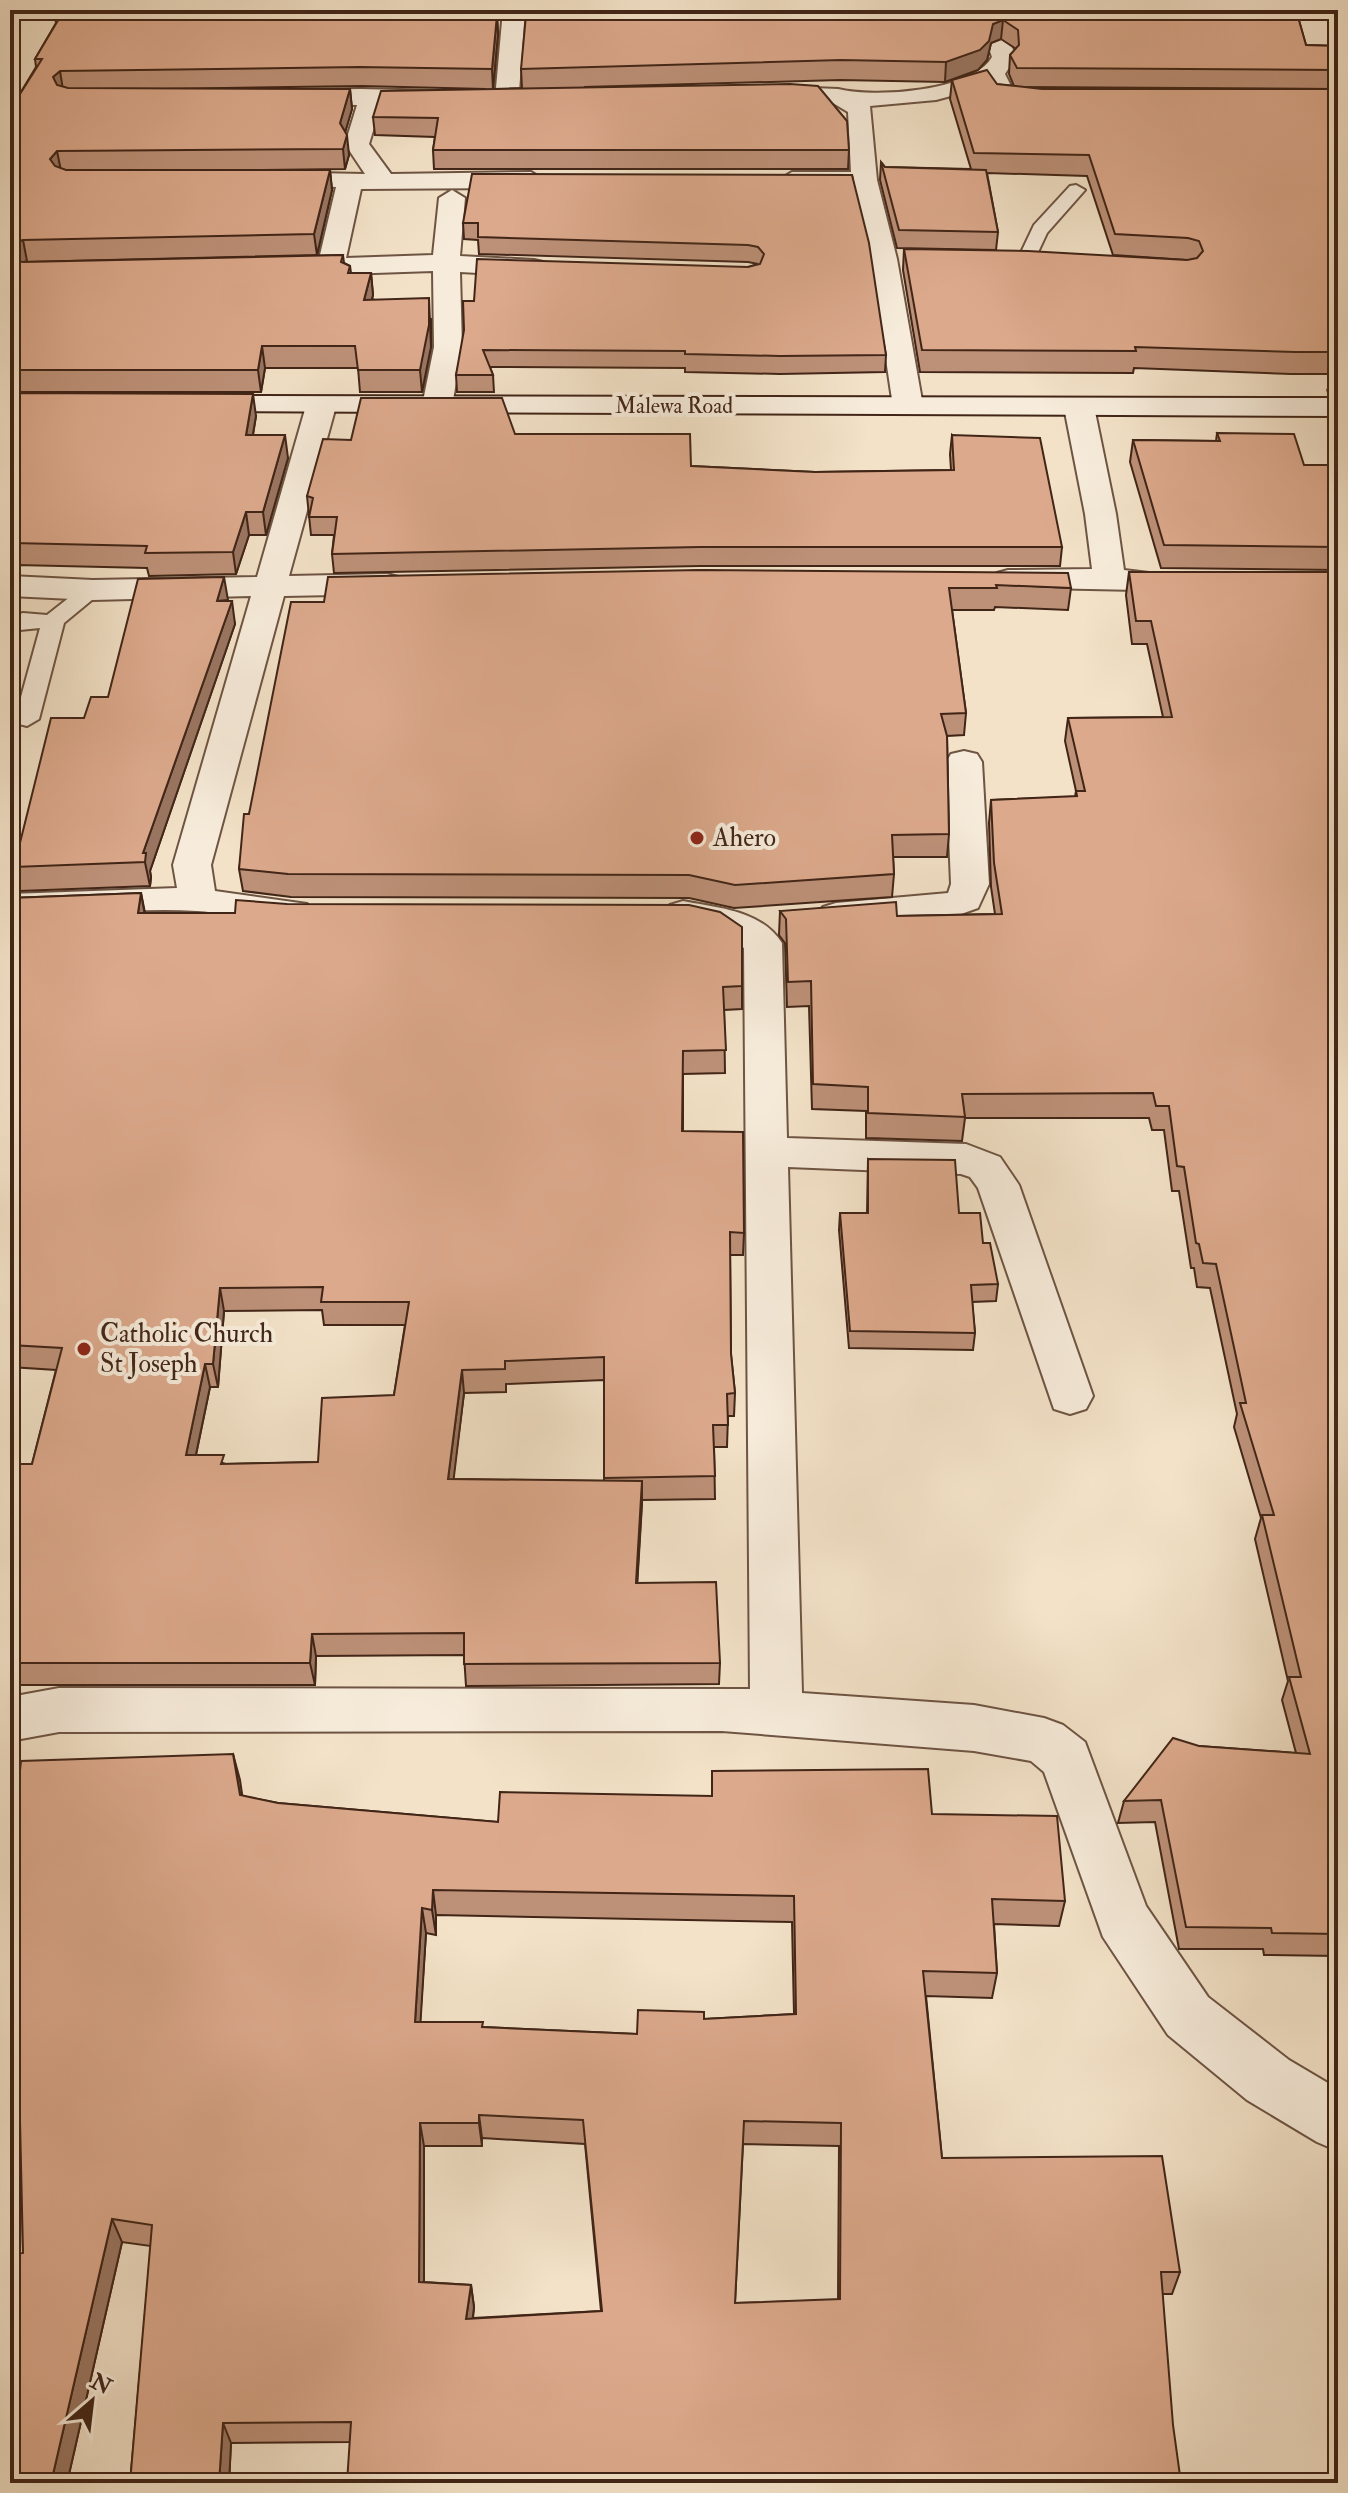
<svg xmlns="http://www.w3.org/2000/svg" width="1348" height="2493" font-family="'IM FELL Double Pica',serif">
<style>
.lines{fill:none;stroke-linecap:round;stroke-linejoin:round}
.lane-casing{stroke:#6e5443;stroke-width:4}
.street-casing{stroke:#6e5443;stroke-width:4}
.secondary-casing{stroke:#412517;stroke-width:4}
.lane{fill:#f7ecdb;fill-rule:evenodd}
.street{fill:#f7ecdb;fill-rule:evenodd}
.secondary{fill:#f7ecdb;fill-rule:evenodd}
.wall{fill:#bd9178;stroke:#412517;stroke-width:2;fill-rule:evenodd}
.shaded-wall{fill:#9a7662;stroke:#412517;stroke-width:2}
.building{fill:#dca98c;stroke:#412517;stroke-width:2;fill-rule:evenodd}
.poi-dot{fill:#8f2418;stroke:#f7ecdb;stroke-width:3}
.labels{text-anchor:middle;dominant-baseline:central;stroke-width:8;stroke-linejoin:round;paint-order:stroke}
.far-street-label{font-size:22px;fill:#412517;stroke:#f7ecdb}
.poi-label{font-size:26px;fill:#412517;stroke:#f7ecdb;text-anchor:start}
</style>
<rect width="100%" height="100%" fill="#f3e2c8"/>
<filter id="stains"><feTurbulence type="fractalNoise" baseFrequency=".0025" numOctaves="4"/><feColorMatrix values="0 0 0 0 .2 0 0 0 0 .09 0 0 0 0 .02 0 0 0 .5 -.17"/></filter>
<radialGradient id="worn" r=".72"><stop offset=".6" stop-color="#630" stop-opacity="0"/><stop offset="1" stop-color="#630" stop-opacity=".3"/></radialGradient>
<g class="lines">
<defs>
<g id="lane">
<polygon points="1076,185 1085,190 1047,233 1032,265 1020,265 1017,261 1034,225 1070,186"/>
<polygon points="1338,384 1338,398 1331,396 1328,390"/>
<polygon points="93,583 104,590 64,623 39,719 27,726 19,724 15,719 40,628 10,631 10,617 23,613 47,615 85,585"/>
</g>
<g id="street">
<polygon points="503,10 525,10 519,92 563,93 567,98 563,103 507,106 495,99"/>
<path d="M 975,10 L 997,10 L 1016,57 L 1005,74 L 1013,90 L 1050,93 L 1062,100 C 1051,114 1012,105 996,101 L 988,86 L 936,100 L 870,106 L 877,180 L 897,259 L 923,406 L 918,412 L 898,412 L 893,406 L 871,259 L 853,188 L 792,188 L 779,180 L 792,172 L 851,172 L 848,112 L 833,103 L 764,100 L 752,93 L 764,86 L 838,89 C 873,98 972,92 992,57 Z"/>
<polygon points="361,89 440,91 452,98 440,105 381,105 369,144 391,174 531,172 544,180 531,188 361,189 346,258 433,255 439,198 452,190 465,198 460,256 534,260 543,262 547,268 543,274 534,276 460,272 462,347 452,406 447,412 427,412 422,406 434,347 433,271 287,276 278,274 274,268 278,262 319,259 336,187 272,185 263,182 259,177 263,172 365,174 345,144 357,105 293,104 281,97 293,90"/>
<path d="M 321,397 L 331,400 L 336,406 L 289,576 L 387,574 L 398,577 L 403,584 L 398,591 L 387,594 L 284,596 L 211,865 L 215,891 L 307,904 L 313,912 L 307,920 C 270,930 234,913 197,911 C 137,907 70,916 10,918 L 10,894 L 177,888 L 173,865 L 251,596 L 93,600 L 10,596 L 10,576 L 93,580 L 257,577 L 306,406 L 311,400 Z"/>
<polygon points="1079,398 1089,401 1094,407 1116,514 1124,570 1149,573 1154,580 1149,587 1138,590 997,587 992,580 997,573 1008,570 1092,569 1085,514 1064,407 1069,401"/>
<polygon points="964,751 977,754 982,762 989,884 978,908 947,919 836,927 823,923 817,915 823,907 836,903 948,893 951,884 946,762 951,754"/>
<path d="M 683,901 C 718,908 761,910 782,943 L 787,1138 L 966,1144 L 1000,1157 L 1019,1185 L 1093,1396 L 1086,1409 L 1070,1414 L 1054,1409 L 978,1188 L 970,1177 L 961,1174 L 788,1167 L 802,1693 L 974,1705 L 1044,1718 L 1063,1725 L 1085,1742 L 1146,1906 L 1208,1997 L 1289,2060 L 1338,2089 L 1338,2151 L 1317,2142 L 1247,2100 L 1168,2035 L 1103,1937 L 1044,1772 L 1031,1761 L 974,1751 L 722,1731 L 59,1732 L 10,1741 L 10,1697 L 59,1688 L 750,1689 L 744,948 L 722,933 L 670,921 L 664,913 L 670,905 Z"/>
</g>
<polygon id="secondary" points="196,396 1338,398 1338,416 186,411 181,405 186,399"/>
</defs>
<use href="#lane" class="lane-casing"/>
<use href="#street" class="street-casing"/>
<use href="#secondary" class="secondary-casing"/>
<use href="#lane" class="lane"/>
<use href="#street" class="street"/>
<use href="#secondary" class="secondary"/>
</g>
<g class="wall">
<path d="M 60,10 L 502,10 L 499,15 L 497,15 L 498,34 L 493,89 L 522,88 L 521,69 L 822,15 L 528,15 L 526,10 L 1296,10 L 1306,45 L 1338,46 L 1338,89 L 1021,87 L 1042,89 L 1338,89 L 1338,374 L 1291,374 L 1134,368 L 1133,373 L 920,372 L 903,270 L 904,249 L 1187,260 L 1113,255 L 1087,176 L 987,173 L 998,232 L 996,250 L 897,248 L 880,180 L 881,162 L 885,167 L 971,169 L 950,99 L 952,80 L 1014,86 L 1009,74 L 1010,55 L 1016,49 L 1001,39 L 991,43 L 987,60 L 978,70 L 945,82 L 840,80 L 584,87 L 849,150 L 848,169 L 434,169 L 433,150 L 435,137 L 375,135 L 373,117 L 486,89 L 361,86 L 161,89 L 350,89 L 352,109 L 345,132 L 349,155 L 345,169 L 263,170 L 330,170 L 332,190 L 317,255 L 24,262 L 343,255 L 344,263 L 350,266 L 351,273 L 371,273 L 373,295 L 372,299 L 431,319 L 431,347 L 422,392 L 360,392 L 358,368 L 265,368 L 261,392 L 10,392 L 10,110 L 36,67 L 35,59 L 56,23 L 55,17 ZM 1106,18 L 1230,19 L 1231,20 Z"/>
<polygon points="852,175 886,355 885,372 780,374 685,372 685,368 490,367 493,375 494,392 457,392 456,375 474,301 748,267 758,264 748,262 479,254 478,240 464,239 463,223"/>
<polygon points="10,393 256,416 253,435 288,458 266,535 249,535 236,574 149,576 147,568 17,565 14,573 10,575"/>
<polygon points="1217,433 1304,465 1338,465 1338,570 1161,568 1130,462 1133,440 1216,441"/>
<polygon points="515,434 691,466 815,472 951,470 950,454 952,435 1062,547 1060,566 700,566 334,573 332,554 334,535 311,535 307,496 351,440"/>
<polygon points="700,570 1071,588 1068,610 995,607 994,610 952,610 966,713 964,735 947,736 949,834 947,857 893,857 894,874 892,897 734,908 689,898 291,897 243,891 239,869 249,814 324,602"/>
<polygon points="1129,572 1338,572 1338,1960 1337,1956 1264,1955 1263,1949 1179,1949 1155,1822 1118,1823 1124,1801 1199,1746 1296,1753 1282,1700 1288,1681 1255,1539 1261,1518 1234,1427 1237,1414 1210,1288 1197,1287 1194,1268 1191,1268 1179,1191 1172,1191 1164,1130 1152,1130 1149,1118 965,1118 962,1141 866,1138 866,1111 812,1109 809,1006 787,1007 785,943 779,935 780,911 897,916 995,914 991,887 989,823 991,800 1075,797 1076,791 1065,741 1068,718 1163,717 1147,644 1132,644 1126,595"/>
<polygon points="228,601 235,624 150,871 151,877 150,886 20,891 14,867 84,718 108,697"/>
<path d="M 141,893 L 145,913 L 742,986 L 742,1009 L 724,1010 L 725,1073 L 683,1074 L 683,1131 L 744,1233 L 743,1255 L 730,1255 L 731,1354 L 735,1393 L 734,1416 L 728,1416 L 727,1447 L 714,1447 L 715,1499 L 642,1500 L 637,1583 L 720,1663 L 719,1684 L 466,1686 L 464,1655 L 316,1656 L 315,1685 L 10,1685 L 10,1464 L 32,1464 L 56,1370 L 10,1367 L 10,898 ZM 322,1310 L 324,1325 L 405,1325 L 394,1395 L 318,1462 L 226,1464 L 196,1455 L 210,1387 L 218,1387 L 224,1311 ZM 604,1380 L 604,1481 L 453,1479 L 464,1393 L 506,1392 L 506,1384 Z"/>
<polygon points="868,1159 959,1213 983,1243 998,1284 996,1301 972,1302 975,1333 973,1350 849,1348 839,1230 840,1213 867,1213"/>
<path d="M 233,1754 L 242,1796 L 278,1803 L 498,1822 L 932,1814 L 1065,1901 L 1059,1926 L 994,1924 L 997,1973 L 992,1998 L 926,1996 L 942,2158 L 1180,2272 L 1172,2294 L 1163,2294 L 349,2442 L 231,2443 L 229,2483 L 130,2483 L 151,2246 L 122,2242 L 67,2483 L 10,2483 L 23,2253 L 21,2145 L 10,2146 L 10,1864 ZM 436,1915 L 792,1922 L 794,2014 L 704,2019 L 637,2034 L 483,2027 L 420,2022 L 426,1933 L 436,1935 ZM 482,2138 L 585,2144 L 601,2311 L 473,2318 L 474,2307 L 471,2285 L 424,2282 L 424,2146 L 482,2146 ZM 743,2144 L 839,2146 L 838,2300 L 735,2303 Z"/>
</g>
<g class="shaded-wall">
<polygon points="981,10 994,10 993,17 984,19"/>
<polygon points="497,15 498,34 493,89 492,69"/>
<polygon points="1003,20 1001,39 991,43 987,60 978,70 945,82 946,62 993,24"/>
<polygon points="60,71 63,90 57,96 53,77"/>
<polygon points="350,89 352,109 342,143 340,123"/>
<polygon points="347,135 349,155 345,169 343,149"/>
<polygon points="57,151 61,171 54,179 50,159"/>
<polygon points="330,170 332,190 317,255 314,234"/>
<polygon points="23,240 27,261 10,266 10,246 11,243"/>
<polygon points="371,273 373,295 366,321 364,300"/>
<polygon points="429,298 431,347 422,392 420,370"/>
<polygon points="262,346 265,368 261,392 258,370"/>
<polygon points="253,394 256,416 249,457 246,435"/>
<polygon points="285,435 288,458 266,535 263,512"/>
<polygon points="246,512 249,535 236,574 233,552"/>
<polygon points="12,543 17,565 14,573 10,575 10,548"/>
<polygon points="224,577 228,600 217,601"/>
<polygon points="232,601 235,624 150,871 151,877 150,886 143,853"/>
<polygon points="11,719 16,742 10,757 10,720"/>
<polygon points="141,893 145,916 138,913"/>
<polygon points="220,1288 224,1311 218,1387 213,1364"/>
<polygon points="205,1364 210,1387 191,1478 186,1455"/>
<polygon points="462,1370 464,1393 451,1501 448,1479"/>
<polygon points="642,1481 642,1504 636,1605 636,1583"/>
<polygon points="312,1634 316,1656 315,1685 310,1663"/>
<polygon points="233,1754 240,1780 246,1821 240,1795"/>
<polygon points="433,1890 436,1915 436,1935 432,1910"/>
<polygon points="422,1908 426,1933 419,2046 415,2022"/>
<polygon points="479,2115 482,2138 482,2146 479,2123"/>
<polygon points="420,2123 424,2146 424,2304 419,2282"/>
<polygon points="112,2219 122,2242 67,2483 51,2483"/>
<polygon points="471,2285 474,2307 470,2340 466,2319"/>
<polygon points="223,2423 231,2443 229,2483 219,2483"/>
</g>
<g class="building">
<polygon points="60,10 98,10 99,13 110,16 497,15 492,69 359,67 60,71 53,77 57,85 68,88 350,89 340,123 347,135 343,149 57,151 50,159 55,166 66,170 330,170 314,234 23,240 11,243 10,246 10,110 42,59 35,59 60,17 55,17"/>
<polygon points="828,10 983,10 987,16 1233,20 1247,11 1246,10 1296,10 1306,45 1338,46 1338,70 1017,68 1010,55 1019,45 1018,30 1003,20 993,24 989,41 980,50 946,62 841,60 521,69 526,15 822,15"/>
<polygon points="987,70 997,84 1042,89 1338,89 1338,352 1295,352 1135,347 1136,351 922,350 904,249 1028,251 1187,260 1197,258 1203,251 1199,241 1188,238 1115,234 1089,155 974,153 952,80"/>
<polygon points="790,84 818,86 847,121 849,150 433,150 438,118 373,117 381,91"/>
<polygon points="881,162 885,167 986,170 998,232 899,230"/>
<polygon points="472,174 852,175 869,243 886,355 780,356 685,354 685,351 483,350 493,375 456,375 464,330 463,301 474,301 477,259 748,267 760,264 764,254 758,247 748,245 478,237 478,223 463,223"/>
<polygon points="343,255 341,262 350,266 348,273 371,273 364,300 429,298 429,325 420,370 358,370 355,346 262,346 258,370 10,370 10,256 13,260 23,262"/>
<polygon points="10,393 253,394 246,435 285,435 263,512 246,512 233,552 145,553 147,546 12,543 10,548"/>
<polygon points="361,398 502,398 515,434 690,434 691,466 815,472 954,470 952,435 1040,438 1062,547 700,547 332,554 337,517 309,517 313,498 307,496 323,439 351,440"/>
<polygon points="1217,433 1294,434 1304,465 1338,465 1338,547 1164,545 1133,440 1220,441"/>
<polygon points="700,570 1068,573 1071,588 996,585 997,588 949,588 966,713 941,714 947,736 949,834 892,835 894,874 735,885 689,875 288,874 239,869 244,814 249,814 291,602 324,602 328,577"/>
<polygon points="1129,572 1338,572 1338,1934 1272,1933 1271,1928 1186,1927 1161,1800 1124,1801 1173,1738 1199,1746 1310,1754 1289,1677 1301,1677 1262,1515 1274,1515 1240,1403 1246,1403 1216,1264 1203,1263 1199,1244 1196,1243 1184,1167 1177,1166 1169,1106 1156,1106 1153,1093 962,1094 965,1117 868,1113 868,1087 813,1084 811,981 788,982 786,919 780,911 896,902 897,916 1002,914 994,863 991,800 1077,796 1076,791 1085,791 1068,718 1172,717 1151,621 1136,621"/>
<polygon points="224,577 217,601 232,601 143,853 146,853 145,862 14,867 51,718 84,718 91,697 108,697 138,579"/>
<path d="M 141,893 L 138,913 L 235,913 L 236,900 L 287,904 L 689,905 L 720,912 L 742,927 L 742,986 L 723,987 L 726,1050 L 683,1051 L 682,1131 L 743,1132 L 744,1233 L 730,1232 L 731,1354 L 735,1393 L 727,1394 L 728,1425 L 713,1425 L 715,1476 L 604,1478 L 604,1357 L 505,1361 L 505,1369 L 462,1370 L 448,1479 L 642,1481 L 636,1583 L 716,1582 L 720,1663 L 464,1664 L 464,1633 L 312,1634 L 310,1663 L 10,1663 L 10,1464 L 32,1464 L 62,1348 L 10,1345 L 10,1054 L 11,1048 L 10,1048 L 10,898 ZM 323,1287 L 321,1302 L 409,1302 L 394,1395 L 322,1398 L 318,1462 L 221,1464 L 224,1455 L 186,1455 L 205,1364 L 213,1364 L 220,1288 Z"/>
<polygon points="868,1159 955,1160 959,1213 980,1213 983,1243 990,1243 998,1284 971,1285 975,1333 850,1331 840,1213 868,1213"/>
<path d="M 233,1754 L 240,1795 L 278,1803 L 498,1822 L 500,1792 L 712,1796 L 712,1771 L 928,1769 L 932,1814 L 1057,1816 L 1065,1901 L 992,1899 L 997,1973 L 923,1971 L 942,2158 L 1162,2156 L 1180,2272 L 1161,2272 L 1173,2425 L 1181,2483 L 347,2483 L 351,2422 L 223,2423 L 219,2483 L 130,2483 L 152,2225 L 112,2219 L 51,2483 L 10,2483 L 10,2255 L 23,2253 L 20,2121 L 10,2121 L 10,1864 L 21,1761 ZM 433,1890 L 794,1896 L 796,2014 L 704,2019 L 704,2012 L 638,2010 L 637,2034 L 482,2027 L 483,2022 L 415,2022 L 422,1908 L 432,1910 ZM 479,2115 L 583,2120 L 602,2311 L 466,2319 L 471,2285 L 419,2282 L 420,2123 L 479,2123 ZM 744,2121 L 841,2123 L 840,2299 L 735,2303 Z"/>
</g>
<g class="poi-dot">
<circle cx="697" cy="838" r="8"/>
<circle cx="84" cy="1349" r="8"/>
</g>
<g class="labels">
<g class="far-street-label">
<text x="674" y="406">Malewa Road</text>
</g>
<g class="poi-label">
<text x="713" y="838">Ahero</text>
<text x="100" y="1334">Catholic Church<tspan x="100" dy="30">St Joseph</tspan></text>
</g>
</g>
<rect width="1348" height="2493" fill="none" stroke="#f3e2c8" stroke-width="40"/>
<rect x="12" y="12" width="1324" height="2469" fill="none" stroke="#412517" stroke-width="4"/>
<rect x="20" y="20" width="1308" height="2453" fill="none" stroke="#412517" stroke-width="2"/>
<g transform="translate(92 2401) rotate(28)" stroke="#f7ecdb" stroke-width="6" paint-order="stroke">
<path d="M0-6L14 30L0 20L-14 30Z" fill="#412517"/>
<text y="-12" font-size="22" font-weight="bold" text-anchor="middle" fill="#412517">N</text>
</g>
<rect width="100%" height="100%" filter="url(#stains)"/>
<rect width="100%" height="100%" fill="url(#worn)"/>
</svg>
